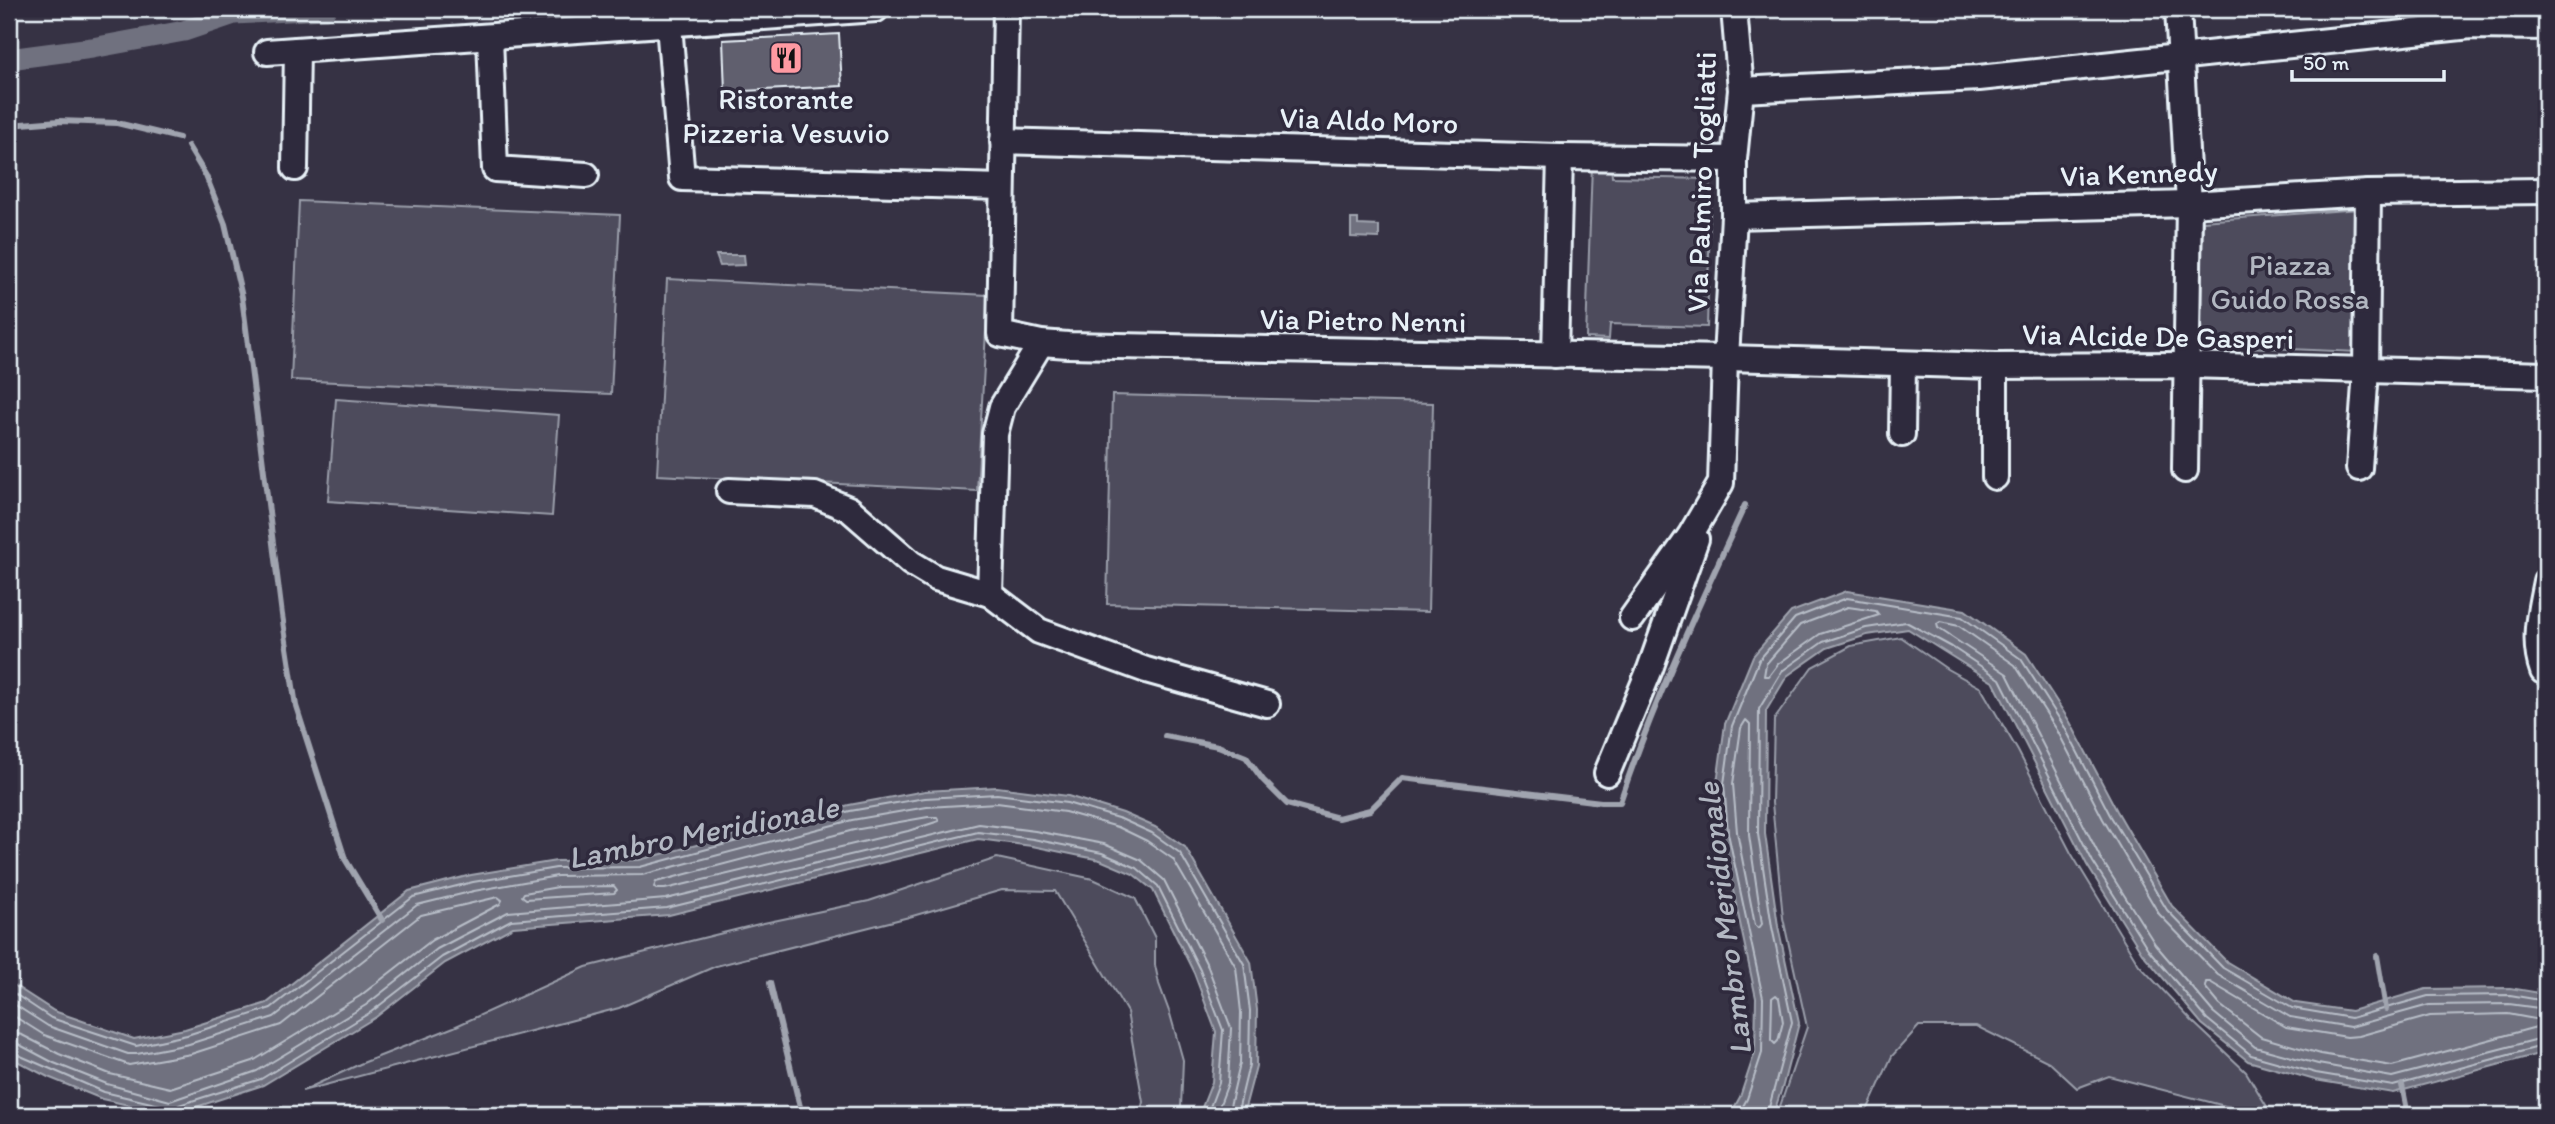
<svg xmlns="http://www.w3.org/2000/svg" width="2555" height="1124" font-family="Itim,sans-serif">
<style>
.green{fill:#4d4b5c;stroke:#9a9eaa;stroke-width:2}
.water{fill:#70717f;stroke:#a0a4af;stroke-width:2}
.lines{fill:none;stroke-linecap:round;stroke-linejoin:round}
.shore{stroke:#b8bec8;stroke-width:2}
.stream{stroke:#a0a4af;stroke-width:6}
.canal{stroke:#70717f;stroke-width:21}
.building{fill:#605e6e;stroke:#e8f1f8;stroke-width:2}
.minor-casing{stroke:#e8f1f8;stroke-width:30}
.minor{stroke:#2f2a3d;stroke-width:24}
.labels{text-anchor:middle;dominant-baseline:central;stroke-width:7;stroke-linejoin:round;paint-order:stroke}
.poi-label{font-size:30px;fill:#e8f1f8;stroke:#2f2a3d}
.street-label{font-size:30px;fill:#e8f1f8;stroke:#2f2a3d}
.park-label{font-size:30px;fill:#b2b7c1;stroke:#2f2a3d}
.water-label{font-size:32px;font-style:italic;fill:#b2b7c2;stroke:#2f2a3d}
</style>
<rect width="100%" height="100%" fill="#363244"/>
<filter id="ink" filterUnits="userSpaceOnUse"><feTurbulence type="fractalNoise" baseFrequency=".0143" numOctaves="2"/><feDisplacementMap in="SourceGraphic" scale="14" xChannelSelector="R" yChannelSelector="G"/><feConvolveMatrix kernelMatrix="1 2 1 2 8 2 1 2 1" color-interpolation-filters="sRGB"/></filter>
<g filter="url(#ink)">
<g class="green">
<polygon points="1592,164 1611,165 1612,177 1711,179 1707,327 1610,324 1609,339 1586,338"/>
<polygon points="299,201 620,215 611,394 291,380"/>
<polygon points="2359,209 2358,352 2199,345 2203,221"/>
<polygon points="667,279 988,295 977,491 657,475"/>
<polygon points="1112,395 1433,403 1428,612 1107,604"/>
<polygon points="336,399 559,415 552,516 328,501"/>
<polygon points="1901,637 1947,669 1981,688 2018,751 2071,853 2139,965 2192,1021 2246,1072 2272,1115 2260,1115 2109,1076 2077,1088 2049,1062 1976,1026 1919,1026 1892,1056 1865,1115 1777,1115 1807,1027 1783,918 1772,803 1774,720 1812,667 1851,646"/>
<polygon points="997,858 1093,879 1135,898 1155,938 1155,965 1159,984 1170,1014 1183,1060 1181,1107 1177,1115 1140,1115 1143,1102 1127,1012 1055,891 1002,890 909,917 716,966 619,1008 302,1091 360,1064 454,1027 586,967 759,924 869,901"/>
</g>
<g class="water">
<polygon points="1351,219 1358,219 1358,225 1379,226 1379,238 1351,237"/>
<polygon points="716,255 744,255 745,265 720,266"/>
<polygon points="1847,591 1965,610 2026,654 2070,722 2117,811 2172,906 2227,962 2296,1003 2351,1011 2426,989 2510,988 2546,994 2546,1052 2393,1093 2315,1080 2248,1061 2202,1024 2142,953 2087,865 1994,683 1908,629 1867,635 1827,648 1787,676 1766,711 1765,834 1778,926 1799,1023 1783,1085 1773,1115 1730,1115 1740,1097 1755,1052 1756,998 1721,834 1717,783 1725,724 1753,656 1791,612"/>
<polygon points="997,787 1068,796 1123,813 1155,827 1185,847 1251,962 1257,1010 1256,1066 1243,1115 1199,1115 1212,1082 1216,1032 1194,973 1153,890 1133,874 1100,860 1032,846 978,839 669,915 513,927 445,963 376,1017 263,1085 172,1115 102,1099 48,1077 9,1057 9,982 54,1011 134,1039 185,1029 267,1003 409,891 471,875 556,861 639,860 849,805 925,791"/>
</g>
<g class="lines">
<g class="shore">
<polygon points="1848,607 1876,611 1879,615 1820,634 1778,664 1769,676 1764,676 1766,664 1800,625"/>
<polygon points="1746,720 1750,724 1749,835 1762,924 1759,928 1755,925 1737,832 1733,784 1741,728"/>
<polygon points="928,817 937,817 939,821 908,831 665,889 656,889 654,887 656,882 854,830"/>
<polygon points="614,886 617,890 614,893 526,899 522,896 524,893 558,887"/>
<polygon points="2206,982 2210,982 2286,1027 2347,1037 2359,1036 2430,1016 2508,1014 2540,1020 2542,1023 2540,1026 2392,1066 2321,1054 2261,1037 2220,1005 2205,987"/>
<polyline points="9,990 51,1018 136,1046 187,1035 271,1008 413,897 473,882 556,868 640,867 850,811 925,798 997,794 1067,803 1121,819 1152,833 1180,853 1244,964 1250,1011 1249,1065 1237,1115"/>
<polygon points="1776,995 1779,998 1783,1022 1778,1041 1775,1044 1771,1040 1772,998"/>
<polyline points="9,1001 48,1026 128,1054 137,1054 189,1044 274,1017 417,905 474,891 557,876 642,875 852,820 927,807 997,803 1065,812 1118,827 1147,841 1173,859 1236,967 1241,1012 1240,1063 1228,1115"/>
<polyline points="2546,1009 2509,1004 2429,1005 2350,1027 2290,1017 2218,975 2159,914 2103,819 2057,730 2015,665 1959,626 1940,622 1937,624 1938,628 2007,674 2100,857 2155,944 2213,1012 2255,1047 2318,1064 2392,1077 2546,1037"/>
<polyline points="9,1013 44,1035 129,1065 191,1054 281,1025 421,915 498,897 502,900 500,904 432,940 360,996 253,1061 170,1088 110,1074 59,1054 22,1035 9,1032"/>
<polyline points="9,1043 18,1044 54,1063 107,1084 170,1101 257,1071 366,1005 437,949 508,912 666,899 979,824 1035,831 1104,844 1141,860 1164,880 1208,967 1231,1028 1228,1083 1216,1115"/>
<polyline points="9,1051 104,1092 160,1105 164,1109 165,1115"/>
<polyline points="174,1115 175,1109 179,1105 261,1079 371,1012 442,957 511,920 667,908 978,832 1033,839 1102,853 1137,868 1158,886 1200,970 1223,1030 1219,1083 1207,1115"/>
<polyline points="1738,1115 1747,1099 1762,1053 1763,998 1728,833 1724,784 1732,726 1759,660 1795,618 1847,598 1962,617 2021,659 2064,726 2110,815 2167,910 2223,968 2292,1008 2351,1018 2428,996 2510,995 2546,1001"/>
<polyline points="1767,1115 1792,1022 1772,927 1758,834 1759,709 1782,671 1823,642 1866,628 1906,622 1952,647 2000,679 2093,862 2148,949 2207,1019 2251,1055 2316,1073 2393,1086 2546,1045"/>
</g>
<g class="stream">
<polyline points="9,125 59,121 117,123 179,138"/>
<polyline points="188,146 206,176 225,224 242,297 282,615 296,706 345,859 382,920"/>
<path d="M 1165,736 L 1218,746 L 1246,757 L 1263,780 L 1287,804 L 1338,818 L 1370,810 L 1402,778 L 1601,802 L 1620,802 C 1654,700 1700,603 1745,505"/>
<polyline points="2377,956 2386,1009"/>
<polyline points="770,983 802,1115"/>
<polyline points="2402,1085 2408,1115"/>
</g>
<polyline class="canal" points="9,59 92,48 184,31 234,14 326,9"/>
</g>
<polygon class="building" points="839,34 842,86 725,92 723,40"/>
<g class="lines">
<defs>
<g id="minor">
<polyline points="1006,9 1000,334 1041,343 1068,345 1726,358 1995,366 2187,365 2546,375"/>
<polyline points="2178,9 2189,204 2185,470"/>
<polyline points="669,25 682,178 1002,187"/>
<polyline points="490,37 495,169 586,175"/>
<polyline points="267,52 876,9"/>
<polyline points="1741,90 1979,78 2471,26 2546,27"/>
<polyline points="1003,141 1560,157 1734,159"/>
<polyline points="295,168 297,50"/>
<polyline points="1734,216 2189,204 2368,193 2546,191"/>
<polyline points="1555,355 1560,157"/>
<polyline points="1726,358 1734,216 1734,159 1741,90 1734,9"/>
<polyline points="1902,434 1903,364"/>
<polyline points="2359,468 2366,371 2368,193"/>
<polyline points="1995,477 1995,366"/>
<polyline points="729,491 815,495 849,509 911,563 936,578 990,594 1039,631 1146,670 1267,704"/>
<polyline points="990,594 995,434 1002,407 1041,343"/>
<polyline points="1632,618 1690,536 1721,483 1725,359"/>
<path d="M 2543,671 C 2532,641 2540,612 2546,581"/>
<polyline points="1607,773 1650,669 1696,539"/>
</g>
</defs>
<use href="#minor" class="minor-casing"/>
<use href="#minor" class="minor"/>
</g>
</g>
<defs>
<symbol id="restaurant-square" viewBox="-11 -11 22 22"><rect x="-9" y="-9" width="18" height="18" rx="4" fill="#ff9aa2" stroke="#2f2a3d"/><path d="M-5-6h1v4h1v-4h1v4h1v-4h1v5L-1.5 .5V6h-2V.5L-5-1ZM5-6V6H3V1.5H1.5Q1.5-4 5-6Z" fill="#111"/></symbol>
</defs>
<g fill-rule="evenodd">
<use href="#restaurant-square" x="767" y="39" width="38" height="38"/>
</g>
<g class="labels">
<g class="poi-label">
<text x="786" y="98">Ristorante<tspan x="786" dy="34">Pizzeria Vesuvio</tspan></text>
</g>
<g class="street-label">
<text transform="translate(1369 120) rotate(2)">Via Aldo Moro</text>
<text transform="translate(2139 173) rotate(-2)">Via Kennedy</text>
<text transform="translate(1701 182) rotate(-88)">Via Palmiro Togliatti</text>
<text transform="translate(1363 320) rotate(1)">Via Pietro Nenni</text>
<text transform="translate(2158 336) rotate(1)">Via Alcide De Gasperi</text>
</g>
<g class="park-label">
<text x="2290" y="264">Piazza<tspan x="2290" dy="34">Guido Rossa</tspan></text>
</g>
<g class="water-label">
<text transform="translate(703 832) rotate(-11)">Lambro Meridionale</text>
<text transform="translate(1724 919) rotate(-97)">Lambro Meridionale</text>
</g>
</g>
<rect width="2555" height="1124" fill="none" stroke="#2f2a3d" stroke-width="35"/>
<rect x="18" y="18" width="2520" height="1089" fill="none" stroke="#e8f1f8" stroke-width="2.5" filter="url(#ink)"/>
<path d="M2292 70v10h152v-10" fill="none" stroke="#e8f1f8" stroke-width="3.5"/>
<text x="2303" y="70" font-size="21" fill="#e8f1f8" stroke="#2f2a3d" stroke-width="5" paint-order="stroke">50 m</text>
</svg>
